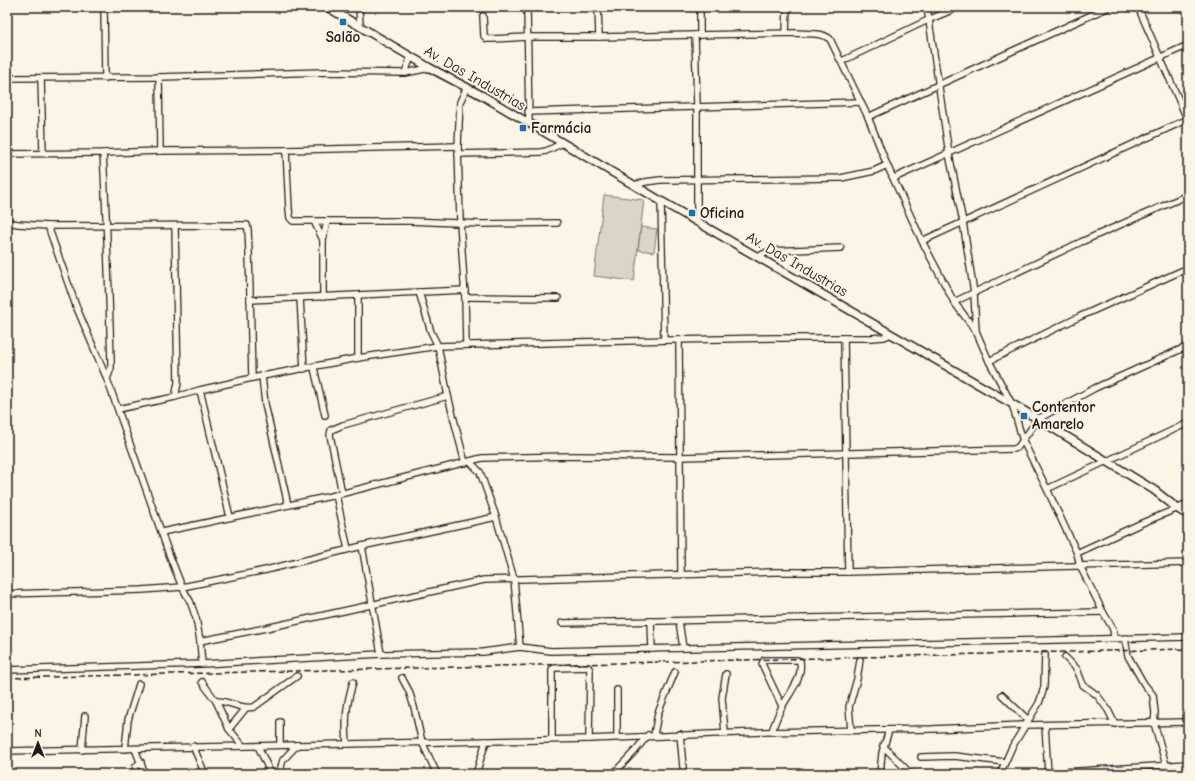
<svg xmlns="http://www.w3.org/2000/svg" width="1195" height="781" font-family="'Comic Neue',sans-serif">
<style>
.green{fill:#dbd5c8;stroke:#7c7872}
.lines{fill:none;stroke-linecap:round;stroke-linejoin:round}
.minor-casing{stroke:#1c1c1c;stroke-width:8}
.major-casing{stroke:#1c1c1c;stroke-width:10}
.minor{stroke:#fcf5e5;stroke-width:5.5}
.major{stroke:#fcf5e5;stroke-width:7}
.rail{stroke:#1c1c1c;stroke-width:1.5;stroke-dasharray:6 3;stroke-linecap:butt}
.poi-dot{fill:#1f6fb2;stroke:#fcf5e5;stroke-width:1.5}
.labels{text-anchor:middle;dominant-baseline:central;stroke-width:4;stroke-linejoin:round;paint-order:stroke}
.poi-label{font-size:15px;font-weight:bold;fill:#1c1c1c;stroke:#fcf5e5;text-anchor:start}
.street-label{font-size:15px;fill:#1c1c1c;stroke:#fcf5e5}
</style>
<rect width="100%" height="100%" fill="#fcf5e5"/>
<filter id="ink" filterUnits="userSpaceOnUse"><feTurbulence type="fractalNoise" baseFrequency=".025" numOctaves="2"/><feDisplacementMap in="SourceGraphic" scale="8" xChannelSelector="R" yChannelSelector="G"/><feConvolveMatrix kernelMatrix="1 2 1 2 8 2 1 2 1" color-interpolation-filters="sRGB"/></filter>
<g filter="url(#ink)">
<g class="green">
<polygon points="604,195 644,200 634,281 594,276"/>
<polygon points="641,227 657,229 654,252 638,250"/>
</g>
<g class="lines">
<defs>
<g id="minor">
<polyline points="104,7 105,78"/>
<polyline points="359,7 360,26"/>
<polyline points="527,7 529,123"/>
<polyline points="598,7 599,37"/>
<polyline points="700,7 700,35"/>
<polyline points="927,7 949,154 963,222 974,293 976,331"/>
<polyline points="1138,7 1188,121"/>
<path d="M 483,16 L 484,36 L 487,39 L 492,39 L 527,37 L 599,37 L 796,33 C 807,34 821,32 830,39 L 868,117 L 887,165 L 922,241 L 954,302 L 976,331 L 989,361 L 1012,404 L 1023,441 L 1047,489 L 1077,553 L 1080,566 L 1103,612 L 1113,629 L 1114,638"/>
<polyline points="786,33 787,7"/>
<polyline points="695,35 697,107 697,221"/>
<polyline points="842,61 928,20 959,7"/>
<polyline points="405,73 411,56"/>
<polyline points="159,77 160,151"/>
<polyline points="7,78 159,77 323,72 405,73 430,68"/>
<polyline points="41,78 43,153"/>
<polyline points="528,112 861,102"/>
<polyline points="868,117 1109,7"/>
<polyline points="286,150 289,209 290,218 293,221 409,221 482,224 557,223"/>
<path d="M 103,153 C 107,223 109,292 111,361 L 111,368 L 107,379"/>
<polyline points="7,154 103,153 160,151 286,150 458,146"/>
<polyline points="458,154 541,152 546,151 563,143"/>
<polyline points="894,178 1188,45"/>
<polyline points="635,185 645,182 660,180 841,178 874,171 887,165"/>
<polyline points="661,201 664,340"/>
<polyline points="314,221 323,240"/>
<polyline points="7,222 18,224 48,226 247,225 248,230 249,252 252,378"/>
<polyline points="48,226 76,306 107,379 169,554 182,587 190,601 196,618 200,641 202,664"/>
<polyline points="922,241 1188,119"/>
<polyline points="759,257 763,254 770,251 841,248"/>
<polyline points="419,292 431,332 438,346 448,396 465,463"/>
<polyline points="323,297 323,240 327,221"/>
<polyline points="465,297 558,298"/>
<polyline points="300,298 304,369"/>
<polyline points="250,300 465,290"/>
<polyline points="954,302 1081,242 1188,195"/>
<polyline points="844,338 848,572"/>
<polyline points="679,340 681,574"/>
<polyline points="466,345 465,297 460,222 458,146 460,102 467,87"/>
<polyline points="358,358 358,295"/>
<polyline points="989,361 1079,317 1188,268"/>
<polyline points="314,368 325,415"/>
<polyline points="262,376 265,404 288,505"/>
<polyline points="200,390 230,517"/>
<polyline points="175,397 178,383 175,226"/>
<polyline points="118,409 175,397 200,390 252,378 358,358 438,346 578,342 773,338 872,338 884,337 891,334"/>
<polyline points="470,462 480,472 496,517 514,579 520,647"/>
<polyline points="1047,489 1188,423"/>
<polyline points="342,493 330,435 331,430 343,425 448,396"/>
<polyline points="336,495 348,549"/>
<polyline points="162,532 336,495 482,458 571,456 680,457 1014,449 1018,447 1038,419 1095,388 1188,346"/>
<polyline points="362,546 381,654"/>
<polyline points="1077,553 1142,523 1188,504"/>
<polyline points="7,594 142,590 182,587 266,570 362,546 496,517"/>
<polyline points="651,621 652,649"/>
<polyline points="679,621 683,648"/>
<polyline points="562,623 1103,612"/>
<polyline points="1125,638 1128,656 1144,684 1153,695 1155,713 1154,723 1166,765"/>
<polyline points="200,641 266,628 484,580 774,572 848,572 1188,563"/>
<polyline points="1065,657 1077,669 1083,685 1097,695 1108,710 1115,724"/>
<polyline points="7,670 202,664 381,654 483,652 520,647 551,651 1188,637"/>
<polyline points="402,678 409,691 414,707 422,742 437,774"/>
<polyline points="202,682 216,701 229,729 243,746"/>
<polyline points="1002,695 1028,720"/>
<path d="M 216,701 C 229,700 239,710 254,707 L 297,676"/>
<polyline points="280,722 280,745"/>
<polyline points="1045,725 1048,774"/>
<polyline points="229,729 246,708"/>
<polyline points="851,730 849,707 857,679 860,660"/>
<path d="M 772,731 C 775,723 778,713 783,705 C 791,691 803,678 800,661 L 797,660 L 764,660 L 762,664 L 782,706"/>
<polyline points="725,733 722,698 726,674"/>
<polyline points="680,734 683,767"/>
<polyline points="654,735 658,713 675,672"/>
<polyline points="617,737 617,690"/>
<polyline points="552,739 552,669 555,668 588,667 590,670 589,739"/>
<path d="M 347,744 C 345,719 346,706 353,682"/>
<polyline points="193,746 205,774"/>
<polyline points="258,746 271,774"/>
<polyline points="883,746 911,774"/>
<polyline points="125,749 128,720 139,684"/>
<polyline points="135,749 145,774"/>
<polyline points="82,750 85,716"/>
<polyline points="7,751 589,739 762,732 932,729 1025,725 1188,722"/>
<polyline points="921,757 954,756 1005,762"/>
<polyline points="1048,773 1188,764"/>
<polyline points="134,774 136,766 141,762"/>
<polyline points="279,774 283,760 297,745"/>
<polyline points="476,774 486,741"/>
<polyline points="613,774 635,751 648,735"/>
<polyline points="880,774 882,753 889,730"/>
<polyline points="1000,774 1012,747 1039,703 1042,694 1044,687 1045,654"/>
</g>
<polyline id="major" points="327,7 430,68 483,96 661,201 1038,419 1154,490 1178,509 1188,515"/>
</defs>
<use href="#minor" class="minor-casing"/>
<use href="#major" class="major-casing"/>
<use href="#minor" class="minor"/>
<use href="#major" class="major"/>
<polyline class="rail" points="7,678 1188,649"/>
</g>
</g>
<g class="poi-dot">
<rect x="339" y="18" width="8" height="8" rx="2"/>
<rect x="519" y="124" width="8" height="8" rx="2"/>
<rect x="688" y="209" width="8" height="8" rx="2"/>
<rect x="1020" y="412" width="8" height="8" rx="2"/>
</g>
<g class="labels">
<g class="poi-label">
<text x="343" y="37" text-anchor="middle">Salão</text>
<text x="531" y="128">Farmácia</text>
<text x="700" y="213">Oficina</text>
<text x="1032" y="407">Contentor<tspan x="1032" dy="17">Amarelo</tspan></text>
</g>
<g class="street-label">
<text transform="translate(475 78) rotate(30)">Av. Das Industrias</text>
<text transform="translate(797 264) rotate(30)">Av. Das Industrias</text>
</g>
</g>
<rect width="1195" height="781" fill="none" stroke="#fcf5e5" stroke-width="24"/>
<rect x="12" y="12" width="1171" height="757" fill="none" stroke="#1c1c1c" stroke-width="1.5" filter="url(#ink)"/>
<g transform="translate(38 743)" stroke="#fcf5e5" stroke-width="3" paint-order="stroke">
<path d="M0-3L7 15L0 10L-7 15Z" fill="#1c1c1c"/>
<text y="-6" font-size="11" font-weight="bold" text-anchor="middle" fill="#1c1c1c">N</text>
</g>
</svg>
